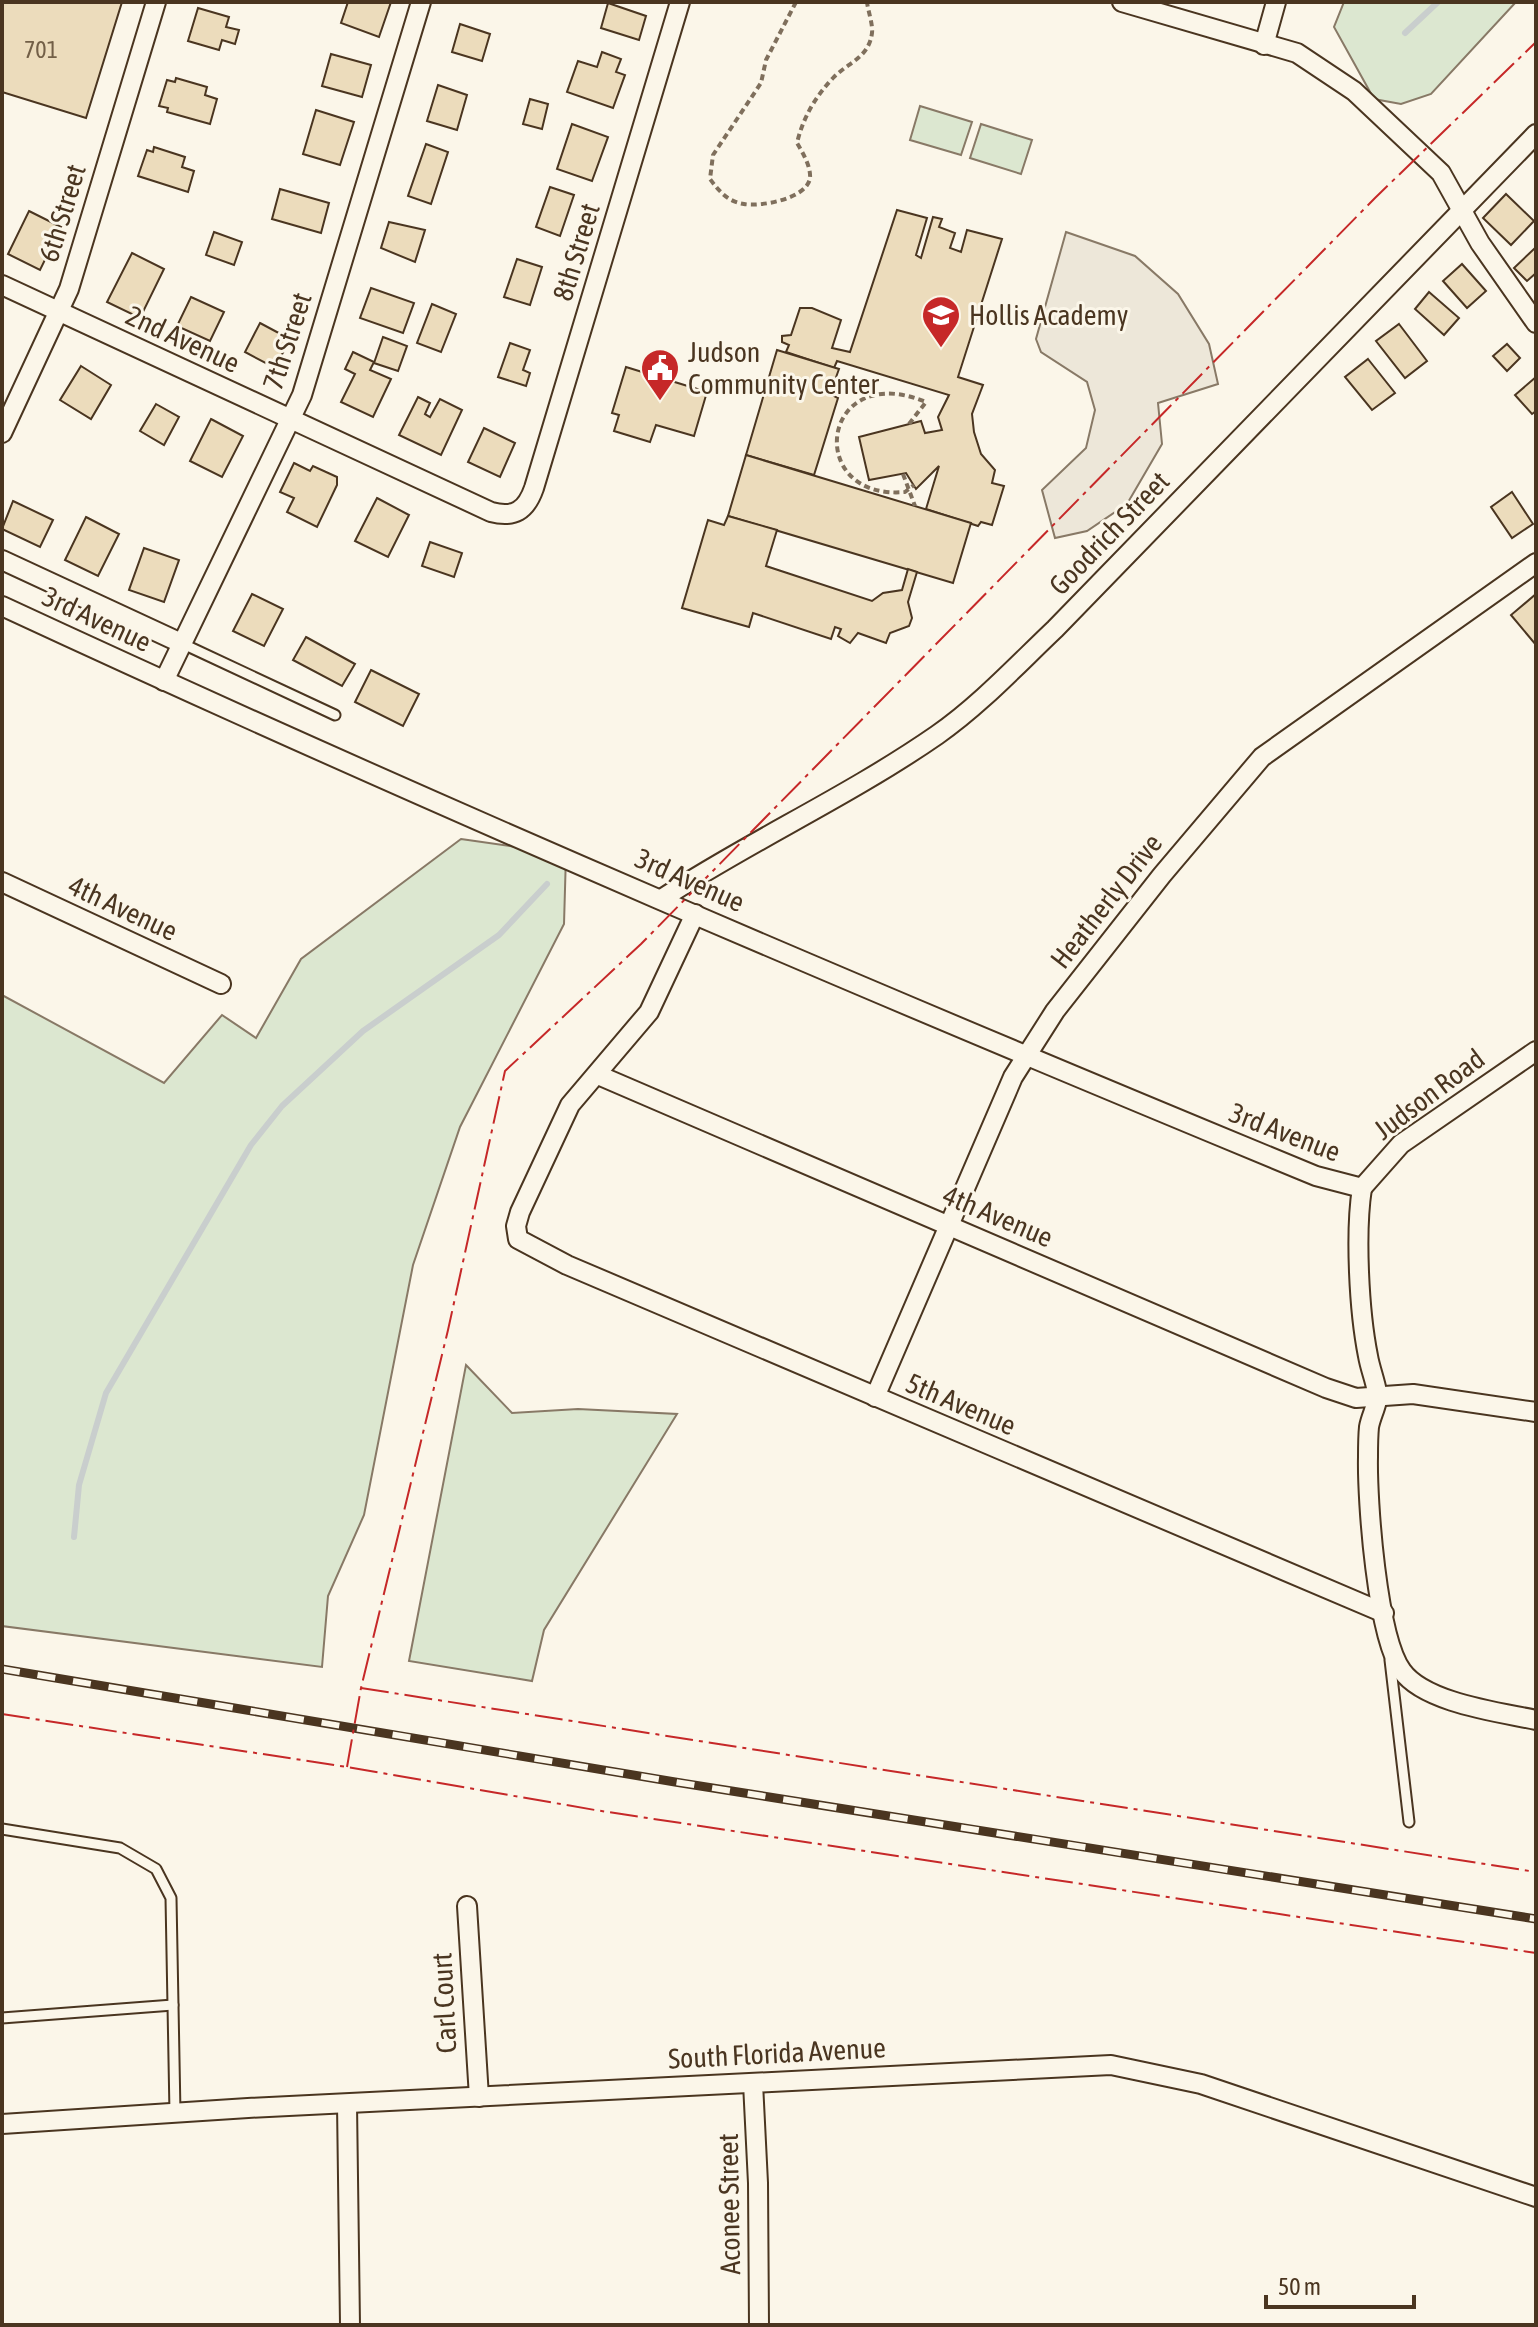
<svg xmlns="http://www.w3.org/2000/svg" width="1538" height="2327" font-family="'Asap Condensed',sans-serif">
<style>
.green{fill:#dce7d0;stroke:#887966;stroke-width:2}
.parking{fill:#ede7d9;stroke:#887966;stroke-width:2}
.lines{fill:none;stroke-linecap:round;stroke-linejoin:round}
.stream{stroke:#c9cecd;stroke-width:6}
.building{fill:#ecdcbc;stroke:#4a3520;stroke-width:2}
.lane-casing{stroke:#4a3520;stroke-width:13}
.street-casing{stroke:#4a3520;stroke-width:22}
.path{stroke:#7f6f5c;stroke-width:4;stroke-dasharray:6 4;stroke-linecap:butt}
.lane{stroke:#fbf6e9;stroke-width:9}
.street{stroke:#fbf6e9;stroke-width:18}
.rail-casing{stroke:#4a3520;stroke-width:9}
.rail{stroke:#fbf6e9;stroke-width:6;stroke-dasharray:18;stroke-linecap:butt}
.power{stroke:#c62828;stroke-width:2;stroke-dasharray:28 6 4 6;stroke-linecap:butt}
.labels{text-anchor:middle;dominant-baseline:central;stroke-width:6;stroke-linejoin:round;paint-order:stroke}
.number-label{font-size:24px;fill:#725f47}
.street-label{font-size:28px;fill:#4a3520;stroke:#fbf6e9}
.poi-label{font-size:28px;fill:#4a3520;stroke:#fbf6e9;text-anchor:start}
</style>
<rect width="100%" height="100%" fill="#fbf6e9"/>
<g class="green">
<polygon points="1344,2 1516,2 1431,94 1401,104 1374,99 1334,27"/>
<polygon points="920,106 972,122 961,155 910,140"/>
<polygon points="981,124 1032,140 1021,174 970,158"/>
<polygon points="461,839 566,854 564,924 460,1127 413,1265 364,1515 328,1596 322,1667 2,1626 2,995 164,1083 222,1015 256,1038 301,959"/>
<polygon points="466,1365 512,1413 578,1409 677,1414 544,1630 532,1681 409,1661"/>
</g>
<polygon class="parking" points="1066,232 1135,256 1178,294 1209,344 1218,384 1158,403 1162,444 1127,504 1087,531 1055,538 1042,490 1086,448 1095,410 1087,382 1041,352 1036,339"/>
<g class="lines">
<g class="stream">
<polyline points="1405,33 1438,2"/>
<polyline points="74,1537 79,1485 106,1393 251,1145 282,1106 363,1031 499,935 547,884"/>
</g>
</g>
<g class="building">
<polygon points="2,2 122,2 86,118 2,92"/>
<polygon points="348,2 391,2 379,37 341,23"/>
<polygon points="608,3 646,16 639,40 601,28"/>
<polygon points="198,8 229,17 226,27 239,30 235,44 222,40 219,50 188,41"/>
<polygon points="460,24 490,34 482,61 452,52"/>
<polygon points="602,52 621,59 616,72 625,75 613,108 567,92 578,61 597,67"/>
<polygon points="331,54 371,65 362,97 322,86"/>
<polygon points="176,78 207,87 205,95 217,99 210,124 167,112 168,108 159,106 167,80 175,82"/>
<polygon points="438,85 467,95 457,130 427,121"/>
<polygon points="530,99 548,104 542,129 523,124"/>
<polygon points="316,110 354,122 340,165 303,154"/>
<polygon points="572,124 608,137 592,181 557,169"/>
<polygon points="426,144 448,152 431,204 408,196"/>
<polygon points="154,147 185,157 182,167 194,171 188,192 138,176 147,150 153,152"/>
<polygon points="550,187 574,195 560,236 536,227"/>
<polygon points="280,189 329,203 321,233 272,219"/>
<polygon points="1506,194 1534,221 1511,245 1483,218"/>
<polygon points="897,210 927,218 916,255 921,258 933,217 942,219 939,227 955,233 950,248 961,252 967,230 1002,239 958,377 983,385 972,414 974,432 981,454 995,470 992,483 1004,486 992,525 981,522 978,526 926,509 939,466 916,489 906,473 869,480 859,437 921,421 925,433 942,430 938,417 949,395 837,361 834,368 786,352 789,345 782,342 782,336 791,335 800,308 812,308 841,320 832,348 850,352"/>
<polygon points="29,211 61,227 40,270 8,254"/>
<polygon points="389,222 425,230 415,262 381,248"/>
<polygon points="214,232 242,242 234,265 206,255"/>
<polygon points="1536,247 1536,273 1527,281 1514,268"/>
<polygon points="132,253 164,269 140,318 107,302"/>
<polygon points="517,259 542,267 530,305 504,297"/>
<polygon points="1462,264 1486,291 1467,308 1443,281"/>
<polygon points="371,288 414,303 403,333 360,318"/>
<polygon points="1429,292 1459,318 1444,335 1415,309"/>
<polygon points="191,297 224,312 210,341 177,326"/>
<polygon points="432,304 456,314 441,352 417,343"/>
<polygon points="260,323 290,339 275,368 245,352"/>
<polygon points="1399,324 1427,361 1405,378 1376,341"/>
<polygon points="383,337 407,346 398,371 374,363"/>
<polygon points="510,343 530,350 523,370 530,373 526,386 498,377"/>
<polygon points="1507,344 1520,358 1507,371 1493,356"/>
<polygon points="777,350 839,369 830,394 838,398 814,475 746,455"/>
<polygon points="353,352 374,362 370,370 391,379 373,417 341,402 355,374 345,369"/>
<polygon points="1368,359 1395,393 1372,410 1345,377"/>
<polygon points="81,366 111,385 91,419 60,400"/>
<polygon points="626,367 707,392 694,436 656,425 650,442 614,431 619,415 612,413"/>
<polygon points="1536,377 1536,411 1532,414 1515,395"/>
<polygon points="418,397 430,403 425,414 430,417 440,399 462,410 441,455 399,435"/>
<polygon points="156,404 179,417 164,445 140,431"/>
<polygon points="211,419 243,436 222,477 190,461"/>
<polygon points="484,428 515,443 500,477 468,462"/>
<polygon points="746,455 971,523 953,583 728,516"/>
<polygon points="294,463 310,471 313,466 337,477 337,485 317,527 287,512 294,498 280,492"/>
<polygon points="1512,492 1533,524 1512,538 1491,507"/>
<polygon points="377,498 409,515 388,557 355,541"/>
<polygon points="13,501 53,520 40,547 2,529"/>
<polygon points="728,516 777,530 766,566 872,601 883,593 902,590 908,569 917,572 908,602 912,618 909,626 890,633 886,643 858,633 850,643 838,636 841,629 835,627 831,639 753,613 749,627 682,608 708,520 724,525"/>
<polygon points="86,517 119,534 98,576 65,560"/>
<polygon points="430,542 462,553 454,577 422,566"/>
<polygon points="144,548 179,560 164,602 129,590"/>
<polygon points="252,594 283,609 264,646 233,631"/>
<polygon points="1536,594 1536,645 1511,615"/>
<polygon points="306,637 355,664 342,686 293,660"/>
<polygon points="371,670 419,694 403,726 355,702"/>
</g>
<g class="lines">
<defs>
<g id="lane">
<polyline points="181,643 335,715"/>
<polyline points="1390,1660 1409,1822"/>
<polyline points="2,1829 120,1848 156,1869 171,1898 175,2113"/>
<polyline points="2,2018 173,2005"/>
</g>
<g id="street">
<polyline points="1122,2 1297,53 1354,91 1441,173 1480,243 1536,323"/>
<polyline points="1264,45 1276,2"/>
<path d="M 2,285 L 491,512 C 514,518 526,511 534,488 L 680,2"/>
<polyline points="2,433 69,289 156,2"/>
<polyline points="2,560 181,643"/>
<path d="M 2,606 C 435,807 875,994 1316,1176 L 1362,1188"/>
<polyline points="164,681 302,395 421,2"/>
<polyline points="2,882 221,984"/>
<path d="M 663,898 C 752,840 849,796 937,735 C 980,705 1017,665 1055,629 L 1536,134"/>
<polyline points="695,914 649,1012 570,1105 520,1212 516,1226 518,1239 567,1265 1384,1613"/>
<polyline points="598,1075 1326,1388 1356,1398 1413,1394 1536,1412"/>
<path d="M 1362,1188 C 1355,1233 1359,1311 1368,1356 C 1370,1368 1375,1380 1377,1392 C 1379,1403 1371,1415 1369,1427 C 1368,1437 1368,1447 1368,1457 C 1367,1501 1377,1637 1402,1671 C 1425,1703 1499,1712 1536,1720"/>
<polyline points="1362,1188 1401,1144 1536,1051"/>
<polyline points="875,1397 1013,1077 1055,1011 1162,875 1262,757 1536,563"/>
<polyline points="467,1906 479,2097"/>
<polyline points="753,2083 758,2183 759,2325"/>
<polyline points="347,2104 350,2325"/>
<polyline points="2,2124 248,2108 1111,2065 1201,2084 1536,2197"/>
</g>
</defs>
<use href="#lane" class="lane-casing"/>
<use href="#street" class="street-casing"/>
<g class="path">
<path d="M 796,2 L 766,60 L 761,83 L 713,155 L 710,179 C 719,191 728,202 744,204 C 760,207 807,199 810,178 C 811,167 803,153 797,143 C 803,118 815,97 833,78 C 847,63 869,58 872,33 C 873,24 868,11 867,2"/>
<path d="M 909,424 L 926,402 C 820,358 803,501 905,492 L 914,485"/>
<polyline points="903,474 915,506"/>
</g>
<use href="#lane" class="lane"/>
<use href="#street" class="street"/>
<defs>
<polyline id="rail" points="2,1669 675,1782 1536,1919"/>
</defs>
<use href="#rail" class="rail-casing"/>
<use href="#rail" class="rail"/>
<g class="power">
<polyline points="361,1688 1536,1872"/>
<polyline points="2,1714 347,1767 595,1810 1536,1953"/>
<polyline points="347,1767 361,1688 448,1330 505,1071 641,944 1375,198 1536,42"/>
</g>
</g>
<defs>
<symbol id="school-pin" viewBox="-11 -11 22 30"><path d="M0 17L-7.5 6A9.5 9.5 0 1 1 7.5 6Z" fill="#c62828" stroke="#fbf6e9"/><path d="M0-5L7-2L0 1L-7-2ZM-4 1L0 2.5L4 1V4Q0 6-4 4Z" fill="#fff"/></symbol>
<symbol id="civic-pin" viewBox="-11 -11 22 30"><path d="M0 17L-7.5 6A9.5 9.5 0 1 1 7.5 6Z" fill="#c62828" stroke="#fbf6e9"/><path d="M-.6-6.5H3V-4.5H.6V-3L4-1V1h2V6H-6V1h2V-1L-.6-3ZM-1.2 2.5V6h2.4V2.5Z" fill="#fff"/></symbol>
</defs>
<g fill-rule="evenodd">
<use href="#school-pin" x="919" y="293" width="44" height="60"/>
<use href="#civic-pin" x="638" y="346" width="44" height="60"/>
</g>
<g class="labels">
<g class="number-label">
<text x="41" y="49">701</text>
</g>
<g class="street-label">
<text transform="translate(62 213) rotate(-73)">6th Street</text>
<text transform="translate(576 252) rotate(-73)">8th Street</text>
<text transform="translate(183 339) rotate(25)">2nd Avenue</text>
<text transform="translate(287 341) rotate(-72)">7th Street</text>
<text transform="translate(1109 533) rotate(-46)">Goodrich Street</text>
<text transform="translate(97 619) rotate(25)">3rd Avenue</text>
<text transform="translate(690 880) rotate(24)">3rd Avenue</text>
<text transform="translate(1106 901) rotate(-52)">Heatherly Drive</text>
<text transform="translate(123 908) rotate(25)">4th Avenue</text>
<text transform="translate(1429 1094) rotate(-37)">Judson Road</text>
<text transform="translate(1285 1132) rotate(21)">3rd Avenue</text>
<text transform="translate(998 1216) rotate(23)">4th Avenue</text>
<text transform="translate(961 1404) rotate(23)">5th Avenue</text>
<text transform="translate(444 2003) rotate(-93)">Carl Court</text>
<text transform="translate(777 2053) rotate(-3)">South Florida Avenue</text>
<text transform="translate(729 2204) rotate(-91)">Aconee Street</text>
</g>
<g class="poi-label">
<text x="969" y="315">Hollis Academy</text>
<text x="688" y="352">Judson<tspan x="688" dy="32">Community Center</tspan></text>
</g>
</g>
<rect width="1538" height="2327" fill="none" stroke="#4a3520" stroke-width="8"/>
<path d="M1266 2295v12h148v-12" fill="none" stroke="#4a3520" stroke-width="4"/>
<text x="1278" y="2295" font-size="24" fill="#4a3520" stroke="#fbf6e9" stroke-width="6" paint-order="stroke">50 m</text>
</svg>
